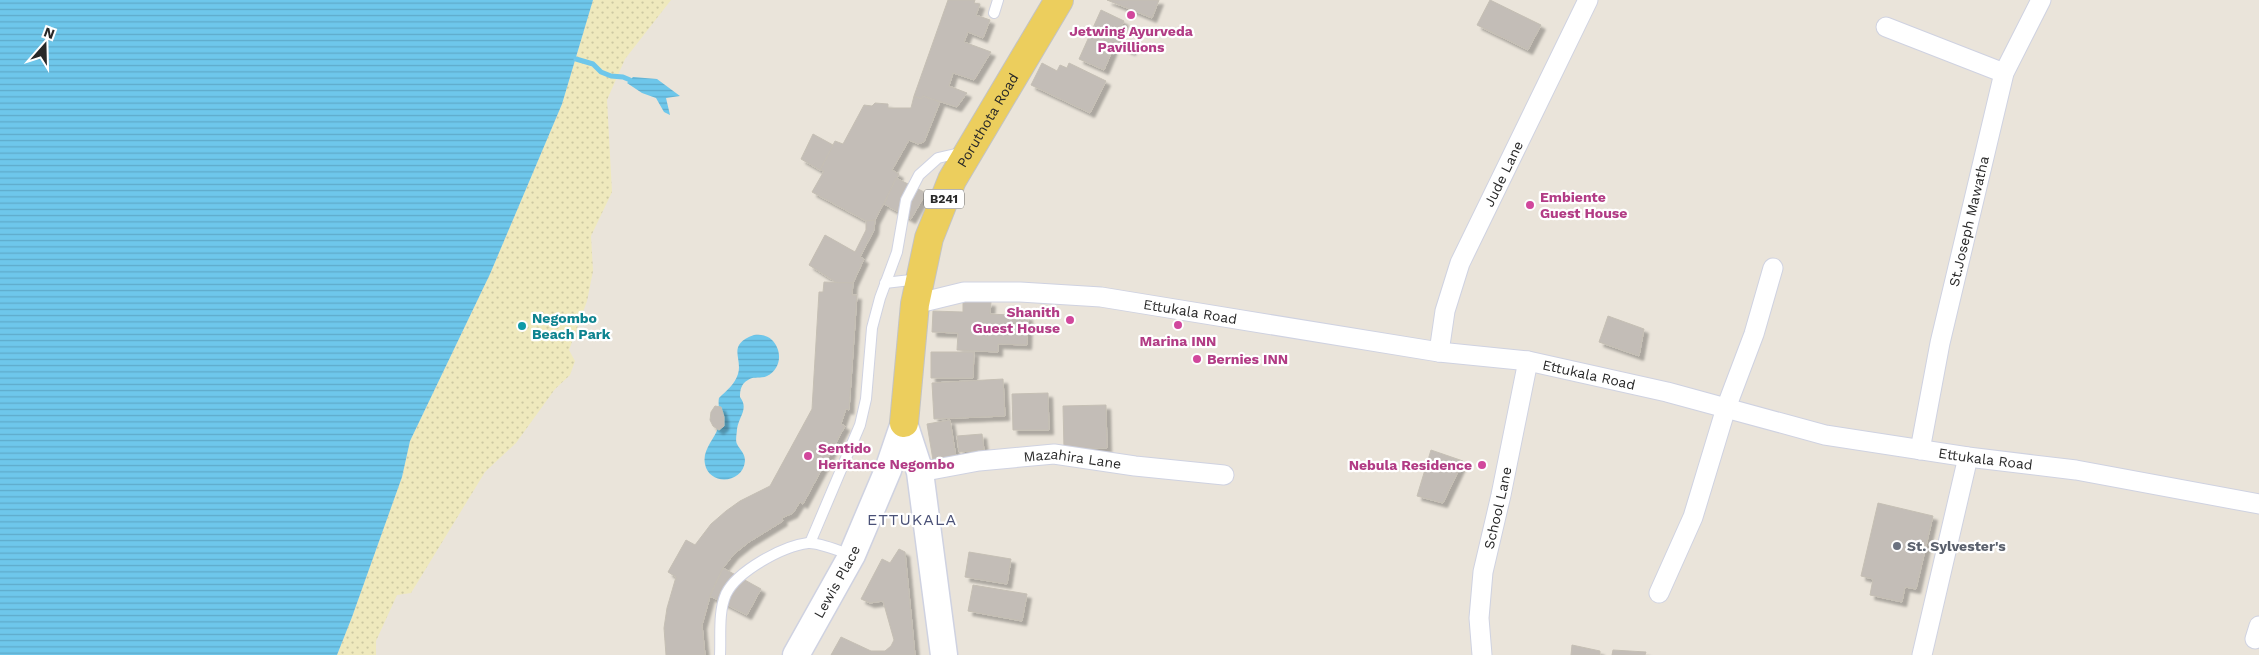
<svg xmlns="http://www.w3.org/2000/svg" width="2259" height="655" font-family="'Work Sans',sans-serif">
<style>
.sand{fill:url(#sand-dots)}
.water{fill:url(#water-rules)}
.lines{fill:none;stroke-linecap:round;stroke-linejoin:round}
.stream{stroke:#6ec7eb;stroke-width:5}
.building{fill:#c3bdb7;stroke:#c5bfb4;filter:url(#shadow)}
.lane-casing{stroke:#cfd2e1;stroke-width:12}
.street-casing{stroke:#cfd2e1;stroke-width:21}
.secondary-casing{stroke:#cfd2e1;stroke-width:29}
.primary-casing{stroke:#c3c3c3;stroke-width:30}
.lane{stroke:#fff;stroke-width:10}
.street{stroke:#fff;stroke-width:19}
.secondary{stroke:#fff;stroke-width:26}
.primary{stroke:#ecce5d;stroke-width:28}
.hotel-dot{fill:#d1479c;stroke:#fff;stroke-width:2}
.culture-dot{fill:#0f9aa8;stroke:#fff;stroke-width:2}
.worship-dot{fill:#6b7280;stroke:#fff;stroke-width:2}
.labels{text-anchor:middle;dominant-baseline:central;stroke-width:4.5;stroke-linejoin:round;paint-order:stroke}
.shield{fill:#fff;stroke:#686868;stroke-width:1}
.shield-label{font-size:12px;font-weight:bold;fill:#282828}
.hotel-label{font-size:14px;font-weight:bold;fill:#b23c85;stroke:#fff;text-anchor:start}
.street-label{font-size:14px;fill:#282828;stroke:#fff}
.culture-label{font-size:14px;font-weight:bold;fill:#0d838f;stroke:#fff;text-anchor:start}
.worship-label{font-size:14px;font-weight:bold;fill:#5b616d;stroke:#fff;text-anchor:start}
.quarter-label{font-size:16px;letter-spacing:1px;fill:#4a5177;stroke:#fff}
</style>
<defs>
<pattern id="sand-dots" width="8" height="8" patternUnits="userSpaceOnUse" patternTransform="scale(1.25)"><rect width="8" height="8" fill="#efe9bd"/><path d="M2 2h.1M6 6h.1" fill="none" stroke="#cdc8a2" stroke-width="1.8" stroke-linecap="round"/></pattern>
<pattern id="water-rules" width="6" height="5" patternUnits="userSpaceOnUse" patternTransform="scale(1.25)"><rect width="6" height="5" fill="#6ec7eb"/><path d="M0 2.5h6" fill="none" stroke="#5fabca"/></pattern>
<filter id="shadow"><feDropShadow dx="4.5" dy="4.5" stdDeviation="1" flood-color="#0004"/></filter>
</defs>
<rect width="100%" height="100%" fill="#eae4da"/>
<polygon class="sand" points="593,0 671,0 625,59 607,100 612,192 591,236 593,271 587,301 569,350 575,361 570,375 555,389 516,443 485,472 411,593 397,595 376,641 376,655 337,655 352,617 402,477 410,441 490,274 562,104"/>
<g class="water">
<polygon points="0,0 593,0 562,104 490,274 410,441 402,477 352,617 337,655 0,655"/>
<polygon points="633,77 657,79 680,96 666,98 670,115 664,112 656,98 642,93 627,83"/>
<path d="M 754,335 C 760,334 767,335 772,340 C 783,351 781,369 767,376 C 761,379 753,376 748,380 C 741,384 740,390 740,397 C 749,409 739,416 737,429 C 737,433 735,440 737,444 C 740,450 745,453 745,461 C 743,484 709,486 705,464 C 702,450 714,440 718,428 C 723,418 717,407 719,398 C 726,391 735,384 738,374 C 743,358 726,345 754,335 Z"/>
</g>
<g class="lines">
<polyline class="stream" points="576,59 593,64 601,72 611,76 623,77 630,80"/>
</g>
<g class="building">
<polygon points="948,0 975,0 974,3 980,4 976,15 990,20 983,38 968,32 964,42 991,52 974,80 953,73 949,86 967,93 957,107 923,96 921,99 914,96"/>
<polygon points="1107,0 1159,0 1152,18"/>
<polygon points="1490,0 1541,25 1528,50 1477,25"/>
<polygon points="1101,10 1124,21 1117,37 1134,44 1131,51 1115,44 1104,70 1079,59"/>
<polygon points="1042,63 1057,71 1060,65 1067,68 1069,63 1106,81 1090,113 1031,85"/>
<polygon points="914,96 921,99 923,96 940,102 924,142 918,144 909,140 892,170 899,174 875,220 866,221 812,192 824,171 820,170 835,141 843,144 864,105 872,106 875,103 888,104 888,108 911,108"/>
<polygon points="813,134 833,145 820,170 801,159"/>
<polygon points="896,178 926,193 911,219 884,204"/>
<polygon points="875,220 874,230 860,257 864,259 853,283 837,283 809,265 825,235 855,252 866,230 866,221"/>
<polygon points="824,282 853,283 852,295 857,295 849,410 846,409 841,424 845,426 803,504 800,502 793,513 782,518 783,521 749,542 734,554 723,568 711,593 702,625 705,655 666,655 664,628 667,608 676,577 668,572 686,540 695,545 711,524 726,511 740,501 770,486 812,409 819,292 823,292"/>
<polygon points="963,301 991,302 990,314 1028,316 1027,345 998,344 998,352 957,350 958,333 932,332 933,311 963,312"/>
<polygon points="1608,316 1644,329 1639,356 1599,342"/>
<polygon points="931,352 974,352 973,378 931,378"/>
<polygon points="1003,379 1005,416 934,419 932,383"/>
<polygon points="1048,393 1049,430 1013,430 1012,394"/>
<polygon points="1106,405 1107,448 1064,449 1063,406"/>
<polygon points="715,406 721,407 724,417 724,426 719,430 713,426 710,420 711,412"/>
<polygon points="950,420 956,457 933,460 927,424"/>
<polygon points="982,434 984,450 959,452 957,436"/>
<polygon points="1431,450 1463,461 1443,503 1417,496"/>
<polygon points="1878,503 1933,516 1916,589 1905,587 1902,602 1870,595 1873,579 1861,576"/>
<polygon points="899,549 905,552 915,655 831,655 841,637 871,651 885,651 891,646 894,640 883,601 870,603 861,599 882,559 890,563"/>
<polygon points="969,552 1011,559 1007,584 965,577"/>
<polygon points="723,568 761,589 747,615 710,596"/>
<polygon points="973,585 1027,594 1022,621 968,611"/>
<polygon points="1572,645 1600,651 1600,655 1571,655"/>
<polygon points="1613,650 1646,652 1645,655 1612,655"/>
</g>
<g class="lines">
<defs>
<g id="lane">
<polyline points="994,13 998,0"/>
<polyline points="885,283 919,279"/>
<polyline points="810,543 860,425 866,399 872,328 880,298 897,252 906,200 919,175 938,158 964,152"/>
<path d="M 720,655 C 721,636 718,612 726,594 C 737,571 783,546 808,543 C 819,542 841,552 852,555"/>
</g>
<g id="street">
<polyline points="1886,27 2004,73"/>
<path id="s1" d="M 915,304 L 964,292 L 1020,292 L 1101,297 L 1439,352 L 1528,361 L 1667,392 L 1825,435 L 1968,457 L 2076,470 L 2259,504"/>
<path id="s2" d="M 1439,352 L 1445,311 L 1460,263 L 1588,0"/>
<path id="s3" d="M 1920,450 L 1940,343 L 2004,73 L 2041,0"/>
<path id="s4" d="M 920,472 L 979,461 L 1054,454 L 1135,466 L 1224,475"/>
<polyline points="1659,593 1693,517 1726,408 1754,334 1773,268"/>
<polyline points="2255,639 2259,626"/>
<path id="s5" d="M 1482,655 L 1479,618 L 1483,572 L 1501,495 L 1528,361"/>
<polyline points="1922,655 1968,457"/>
</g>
<g id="secondary">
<polyline points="904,423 920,472 944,655"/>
<path id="s6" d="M 796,655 L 852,555 L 888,470 L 904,423"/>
</g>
<g id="primary">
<path id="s7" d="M 904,423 L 915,304 L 929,238 L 952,180 L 1059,0"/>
</g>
</defs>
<use href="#lane" class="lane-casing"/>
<use href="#street" class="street-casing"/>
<use href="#secondary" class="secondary-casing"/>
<use href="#primary" class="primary-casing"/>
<use href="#lane" class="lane"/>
<use href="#street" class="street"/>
<use href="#secondary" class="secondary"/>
<use href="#primary" class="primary"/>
</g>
<g class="hotel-dot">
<circle cx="1131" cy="15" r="5"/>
<circle cx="1530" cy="205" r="5"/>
<circle cx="1070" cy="320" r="5"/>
<circle cx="1178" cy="325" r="5"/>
<circle cx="1197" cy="359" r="5"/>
<circle cx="808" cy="456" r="5"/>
<circle cx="1482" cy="465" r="5"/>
</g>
<circle class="culture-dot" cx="522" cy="326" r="5"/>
<circle class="worship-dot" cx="1897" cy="546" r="5"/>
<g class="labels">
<rect class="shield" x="924" y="189.5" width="40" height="19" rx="4"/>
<g class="shield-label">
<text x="944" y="199">B241</text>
</g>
<g class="hotel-label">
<text x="1131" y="31" text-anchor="middle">Jetwing Ayurveda<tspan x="1131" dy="16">Pavillions</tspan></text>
<text x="1540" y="197">Embiente<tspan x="1540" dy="16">Guest House</tspan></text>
<text x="1060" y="312" text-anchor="end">Shanith<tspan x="1060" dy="16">Guest House</tspan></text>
<text x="1178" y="341" text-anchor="middle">Marina INN</text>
<text x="1207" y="359">Bernies INN</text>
<text x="818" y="448">Sentido<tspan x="818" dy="16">Heritance Negombo</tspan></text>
<text x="1472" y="465" text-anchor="end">Nebula Residence</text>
</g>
<g class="street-label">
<text stroke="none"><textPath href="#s7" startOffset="319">Poruthota Road</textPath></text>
<text stroke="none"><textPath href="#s2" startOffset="191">Jude Lane</textPath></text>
<text stroke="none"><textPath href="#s3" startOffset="234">St.Joseph Mawatha</textPath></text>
<text stroke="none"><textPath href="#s1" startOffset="278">Ettukala Road</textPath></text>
<text stroke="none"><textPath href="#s1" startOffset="682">Ettukala Road</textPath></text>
<text stroke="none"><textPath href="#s1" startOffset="1088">Ettukala Road</textPath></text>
<text stroke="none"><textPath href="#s4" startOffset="154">Mazahira Lane</textPath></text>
<text stroke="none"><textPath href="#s5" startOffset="149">School Lane</textPath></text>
<text stroke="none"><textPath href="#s6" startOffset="84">Lewis Place</textPath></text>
</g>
<g class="culture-label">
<text x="532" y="318">Negombo<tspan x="532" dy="16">Beach Park</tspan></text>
</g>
<g class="worship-label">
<text x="1907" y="546">St. Sylvester's</text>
</g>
<g class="quarter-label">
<text x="912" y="519">ETTUKALA</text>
</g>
</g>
<g transform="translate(45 45) rotate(20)" stroke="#ffffff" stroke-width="4" paint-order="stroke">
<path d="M0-4L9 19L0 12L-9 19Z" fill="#282828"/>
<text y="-8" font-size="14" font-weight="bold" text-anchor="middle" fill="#282828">N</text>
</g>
</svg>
